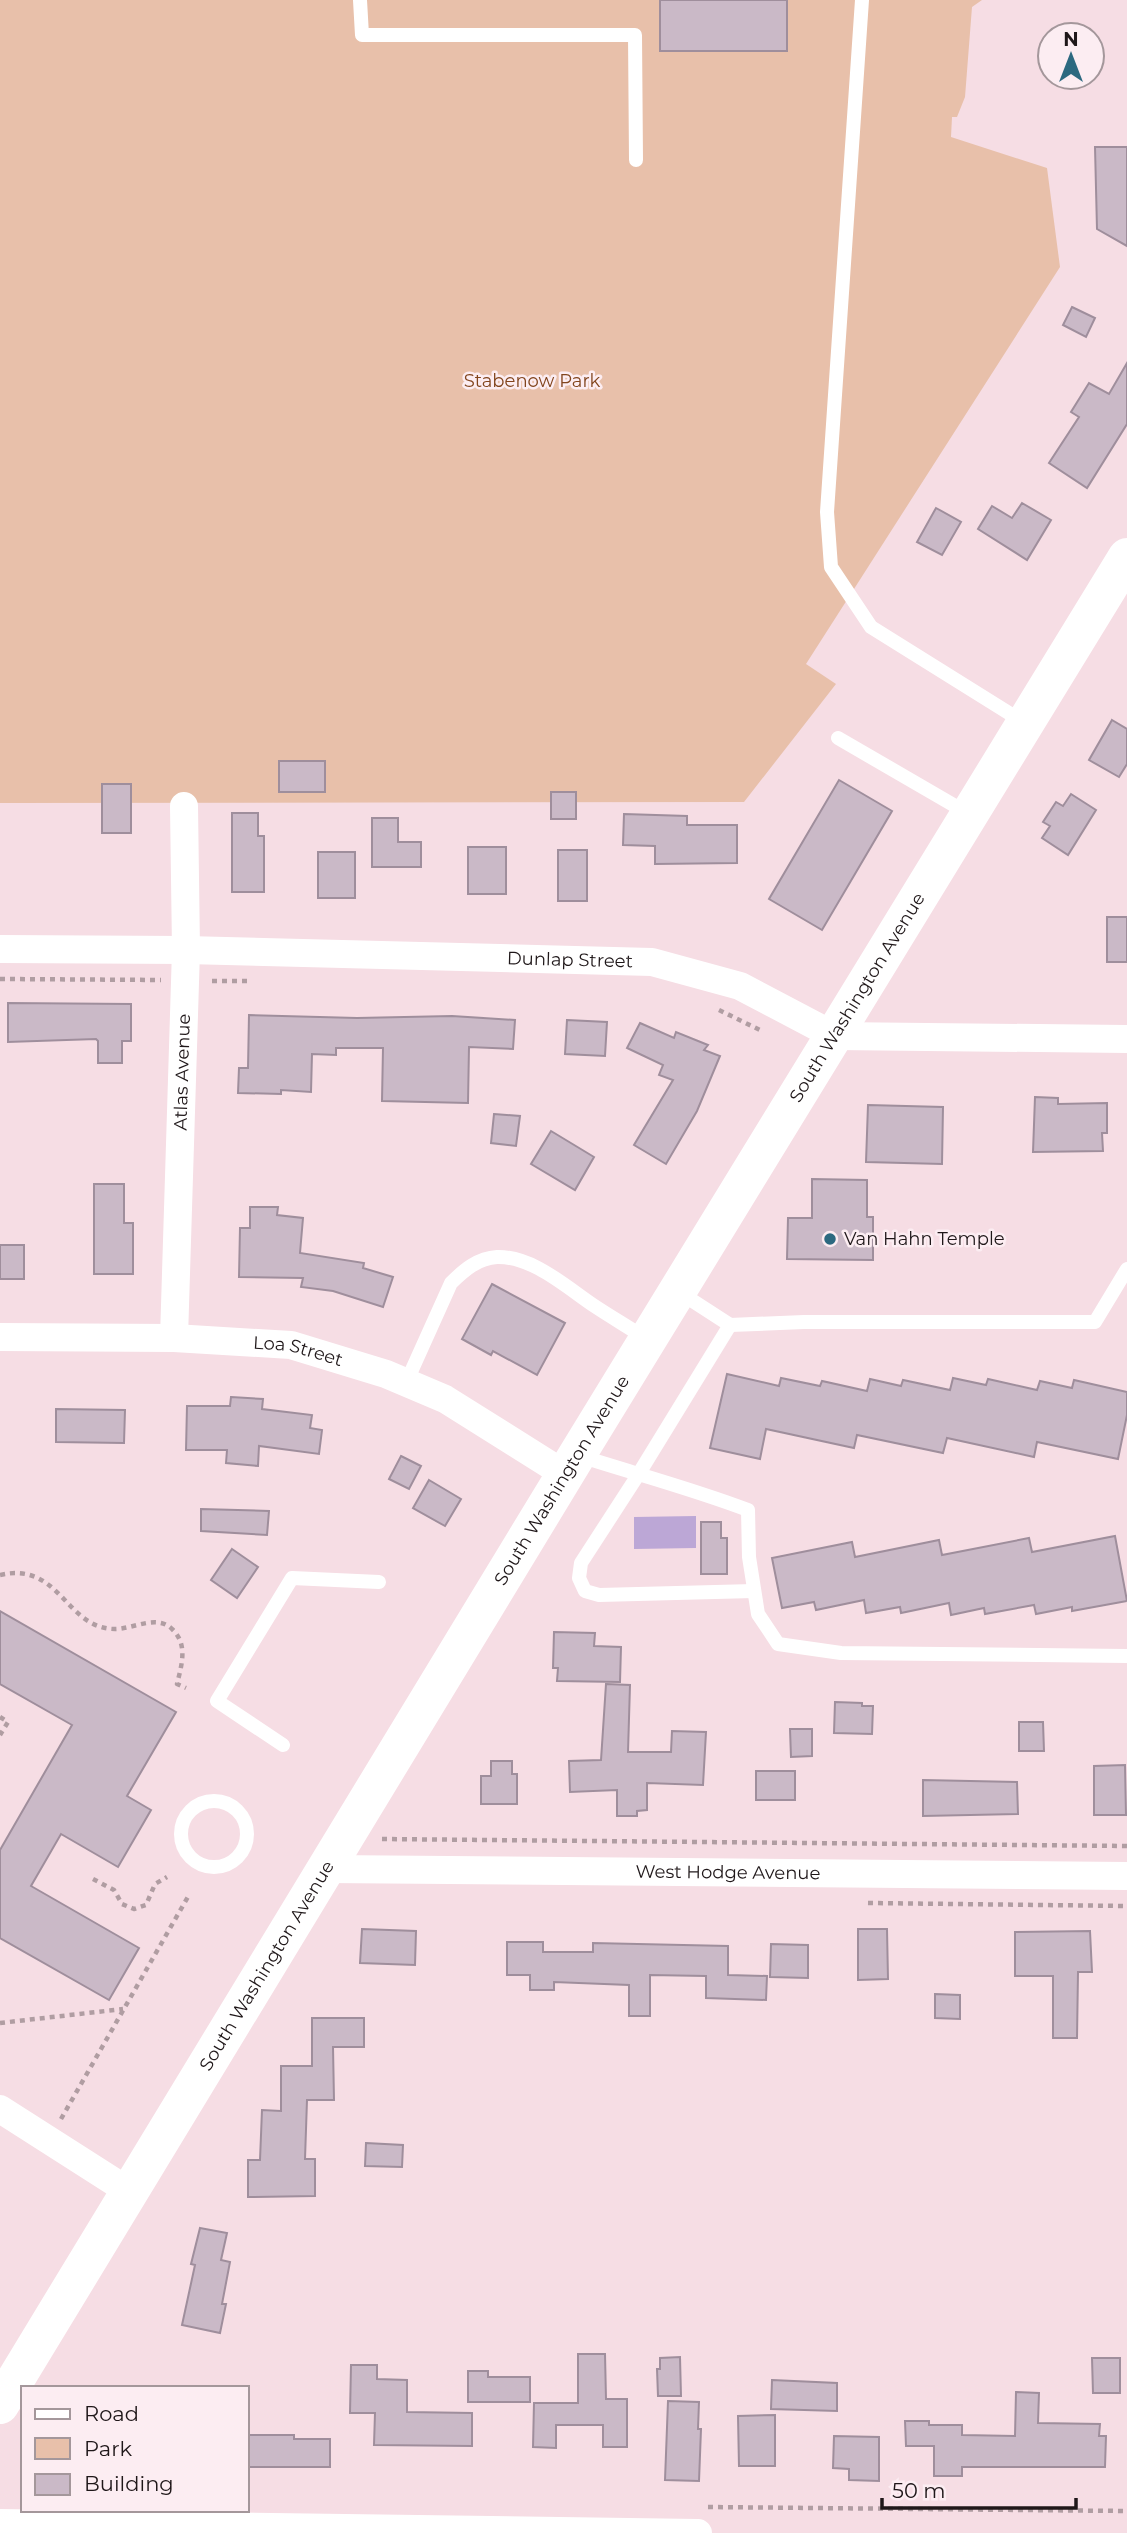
<svg xmlns="http://www.w3.org/2000/svg" width="1127" height="2533" font-family="Montserrat,sans-serif">
<style>
.green{fill:#e8c0aa}
.water{fill:#bca7d6}
.building{fill:#cab9c7;stroke:#9f8e9c;stroke-width:2}
.lines{fill:none;stroke-linecap:round;stroke-linejoin:round}
.path{stroke:#b09da2;stroke-width:4.5;stroke-dasharray:5 5;stroke-linecap:butt}
.lane{stroke:#fff;stroke-width:14}
.street{stroke:#fff;stroke-width:28}
.secondary{stroke:#fff;stroke-width:38}
.poi-dot{fill:#2c6980;stroke:#fcedf2;stroke-width:2.5}
.labels{text-anchor:middle;dominant-baseline:central;stroke-width:5;stroke-linejoin:round;paint-order:stroke}
.park-label{font-size:18px;fill:#82451d;stroke:#fcedf2}
.street-label{font-size:18px;fill:#1f1719;stroke:#fcedf2}
.poi-label{font-size:18px;fill:#1f1719;stroke:#fcedf2;text-anchor:start}
</style>
<rect width="100%" height="100%" fill="#f6dde4"/>
<polygon class="green" points="0,0 982,0 972,7 965,97 957,117 952,117 951,137 1047,168 1060,267 806,664 836,684 744,802 0,803"/>
<polygon class="water" points="696,1516 696,1548 634,1549 634,1517"/>
<g class="building">
<rect x="660" y="0" width="127" height="51"/>
<polygon points="1095,147 1127,147 1127,246 1097,229"/>
<polygon points="1072,307 1095,318 1086,337 1063,325"/>
<polygon points="1127,363 1127,424 1087,488 1049,463 1079,417 1071,412 1089,383 1109,394"/>
<polygon points="1022,503 1051,520 1027,560 978,529 992,506 1012,518"/>
<polygon points="936,508 961,522 942,555 917,542"/>
<polygon points="1112,720 1127,729 1127,764 1119,777 1089,760"/>
<rect x="279" y="761" width="46" height="31"/>
<polygon points="839,780 892,811 822,930 769,899"/>
<rect x="102" y="784" width="29" height="49"/>
<rect x="551" y="792" width="25" height="27"/>
<polygon points="1071,794 1096,810 1068,855 1042,838 1050,826 1043,822 1056,802 1063,806"/>
<polygon points="232,813 258,813 258,836 264,836 264,892 232,892"/>
<polygon points="624,814 687,816 687,825 737,825 737,863 655,864 655,846 623,845"/>
<polygon points="372,818 398,818 398,842 421,842 421,867 372,867"/>
<rect x="468" y="847" width="38" height="47"/>
<rect x="558" y="850" width="29" height="51"/>
<rect x="318" y="852" width="37" height="46"/>
<rect x="1107" y="917" width="20" height="45"/>
<polygon points="8,1003 131,1004 131,1041 122,1041 122,1063 98,1063 98,1041 96,1039 8,1042"/>
<polygon points="249,1015 357,1018 452,1016 515,1020 513,1049 469,1047 468,1103 382,1101 383,1048 336,1048 336,1055 312,1054 311,1092 281,1090 281,1094 238,1093 239,1068 248,1068"/>
<polygon points="567,1020 607,1022 605,1056 565,1054"/>
<polygon points="640,1023 674,1038 676,1032 708,1045 704,1050 720,1056 697,1111 666,1164 634,1145 673,1080 659,1075 663,1065 627,1048"/>
<polygon points="1035,1097 1058,1098 1058,1104 1107,1103 1107,1133 1102,1133 1103,1151 1033,1152"/>
<polygon points="868,1105 943,1107 942,1164 866,1162"/>
<polygon points="494,1114 520,1116 516,1146 491,1143"/>
<polygon points="551,1131 594,1157 575,1190 531,1164"/>
<polygon points="812,1179 867,1180 867,1217 873,1217 873,1260 787,1259 788,1218 812,1218"/>
<polygon points="94,1184 124,1184 124,1223 133,1223 133,1274 94,1274"/>
<polygon points="250,1207 278,1207 277,1215 303,1218 300,1253 364,1263 363,1268 393,1277 383,1307 333,1291 301,1287 303,1278 239,1277 240,1228 250,1228"/>
<rect x="0" y="1245" width="24" height="34"/>
<polygon points="492,1284 565,1323 537,1375 493,1351 491,1355 462,1339"/>
<polygon points="727,1374 779,1386 781,1378 820,1386 822,1381 867,1391 870,1379 901,1386 903,1380 950,1390 953,1378 986,1385 988,1379 1037,1390 1040,1381 1072,1388 1074,1380 1127,1392 1127,1415 1118,1459 1037,1442 1034,1457 947,1438 943,1453 857,1435 854,1448 766,1429 760,1459 710,1448"/>
<polygon points="231,1397 263,1399 262,1409 312,1415 310,1428 322,1430 319,1454 259,1446 258,1466 226,1463 227,1450 186,1450 187,1406 230,1406"/>
<polygon points="56,1409 125,1410 124,1443 56,1442"/>
<polygon points="401,1456 421,1466 409,1489 389,1479"/>
<polygon points="429,1480 461,1499 445,1526 413,1508"/>
<polygon points="201,1509 269,1511 267,1535 201,1531"/>
<polygon points="701,1522 721,1522 721,1538 727,1538 727,1574 701,1574"/>
<polygon points="1115,1536 1127,1601 1072,1611 1072,1607 1036,1614 1034,1605 985,1614 984,1608 951,1615 949,1603 901,1613 900,1607 866,1613 864,1600 816,1610 814,1602 782,1608 772,1558 852,1542 855,1557 939,1540 942,1555 1029,1538 1032,1552"/>
<polygon points="232,1549 258,1567 237,1598 211,1580"/>
<polygon points="0,1611 176,1712 127,1796 151,1810 118,1867 61,1834 31,1886 139,1948 109,2000 0,1938 0,1850 72,1725 0,1684"/>
<polygon points="554,1632 595,1633 594,1646 621,1647 620,1682 557,1681 558,1668 553,1668"/>
<polygon points="606,1684 630,1685 628,1752 671,1752 672,1731 706,1732 703,1785 647,1783 647,1810 637,1811 637,1816 617,1816 617,1790 570,1792 569,1761 601,1760"/>
<polygon points="835,1702 862,1703 862,1706 873,1706 872,1734 834,1733"/>
<polygon points="1019,1722 1043,1722 1044,1751 1019,1751"/>
<polygon points="790,1729 812,1729 812,1756 791,1757"/>
<polygon points="491,1761 512,1761 512,1774 517,1774 517,1804 481,1804 481,1776 491,1776"/>
<polygon points="1125,1765 1126,1815 1094,1815 1094,1766"/>
<rect x="756" y="1771" width="39" height="29"/>
<polygon points="923,1780 1017,1782 1018,1814 923,1816"/>
<polygon points="362,1929 416,1931 415,1965 360,1963"/>
<polygon points="858,1929 887,1929 888,1979 858,1980"/>
<polygon points="1090,1931 1092,1972 1078,1972 1077,2038 1053,2038 1053,1976 1015,1976 1015,1932"/>
<polygon points="507,1942 543,1942 543,1952 593,1952 593,1943 728,1946 728,1975 767,1976 766,2000 706,1998 706,1976 650,1975 650,2016 629,2016 629,1985 554,1982 554,1990 530,1990 530,1975 507,1975"/>
<polygon points="771,1944 808,1945 808,1978 770,1977"/>
<polygon points="935,1994 960,1995 960,2019 935,2018"/>
<polygon points="312,2018 364,2018 364,2047 333,2047 334,2100 307,2100 305,2159 315,2159 315,2196 248,2197 248,2160 260,2160 262,2110 281,2111 281,2066 312,2066"/>
<polygon points="366,2143 403,2145 402,2167 365,2166"/>
<polygon points="200,2228 227,2233 221,2260 230,2262 222,2304 226,2304 220,2333 182,2325 195,2265 191,2264"/>
<polygon points="578,2354 605,2354 606,2399 627,2399 627,2447 603,2447 603,2425 556,2425 556,2448 533,2447 534,2403 578,2403"/>
<polygon points="680,2357 681,2396 658,2396 657,2369 660,2369 660,2358"/>
<polygon points="1092,2358 1120,2358 1120,2393 1093,2393"/>
<polygon points="351,2365 377,2365 377,2379 407,2380 407,2412 472,2413 472,2446 374,2445 375,2413 350,2413"/>
<polygon points="468,2371 488,2371 488,2377 530,2377 530,2402 468,2402"/>
<polygon points="772,2380 837,2383 837,2411 771,2409"/>
<polygon points="1016,2392 1039,2393 1038,2423 1100,2424 1099,2436 1106,2436 1105,2467 962,2467 962,2476 934,2476 934,2446 906,2446 905,2421 929,2421 929,2425 962,2425 962,2435 1015,2436"/>
<polygon points="668,2401 699,2402 698,2429 701,2429 699,2481 665,2480"/>
<polygon points="775,2415 775,2466 739,2466 738,2416"/>
<polygon points="247,2435 294,2435 294,2439 330,2439 330,2467 247,2467"/>
<polygon points="834,2436 879,2437 879,2481 849,2480 849,2469 833,2468"/>
</g>
<g class="lines">
<g class="path">
<polyline points="0,979 161,980"/>
<polyline points="212,981 249,981"/>
<polyline points="719,1010 762,1031"/>
<path d="M 0,1575 C 61,1561 65,1629 115,1629 C 133,1629 157,1614 172,1629 C 188,1644 182,1664 177,1684 L 186,1688"/>
<polyline points="0,1717 8,1722 0,1735"/>
<polyline points="382,1839 1127,1846"/>
<polyline points="93,1879 114,1890 122,1904 134,1909 146,1905 155,1884 167,1877"/>
<polyline points="868,1903 1127,1906"/>
<polyline points="0,2023 123,2009"/>
<polyline points="61,2119 189,1895"/>
<polyline points="708,2507 1127,2511"/>
</g>
<g class="lane">
<polyline points="360,0 362,35 635,35 636,160"/>
<polyline points="862,0 827,512 831,567 871,627 1025,723"/>
<polyline points="838,738 969,814"/>
<polyline points="679,1292 730,1325 804,1322 1095,1322 1127,1269"/>
<polyline points="730,1325 638,1475 581,1563 579,1578 585,1591 599,1595 754,1591"/>
<path d="M 406,1383 L 451,1283 C 464,1270 478,1258 497,1257 C 532,1256 565,1286 593,1305 C 611,1317 630,1328 648,1340"/>
<path d="M 580,1456 C 636,1474 693,1489 748,1510 L 749,1557 L 758,1614 L 778,1644 L 841,1653 L 1127,1656"/>
<polyline points="283,1745 217,1701 292,1578 379,1582"/>
<circle cx="214" cy="1834" r="33"/>
</g>
<g class="street">
<path id="s1" d="M 0,949 L 186,950 L 652,962 L 740,986 L 835,1036 L 1127,1039"/>
<path id="s2" d="M 0,1337 L 174,1338 L 291,1345 L 386,1374 L 445,1399 L 566,1475"/>
<path id="s3" d="M 174,1338 L 186,950 L 184,806"/>
<path id="s4" d="M 327,1869 L 1127,1876"/>
<polyline points="0,2109 130,2192"/>
<polyline points="0,2523 698,2533"/>
</g>
<path class="secondary" id="s5" d="M 0,2405 L 577,1455 L 1127,557"/>
</g>
<circle class="poi-dot" cx="830" cy="1239" r="7"/>
<g class="labels">
<g class="park-label">
<text x="532" y="381">Stabenow Park</text>
</g>
<g class="street-label">
<text stroke="none"><textPath href="#s1" startOffset="570">Dunlap Street</textPath></text>
<text stroke="none"><textPath href="#s5" startOffset="1648">South Washington Avenue</textPath></text>
<text stroke="none"><textPath href="#s3" startOffset="266">Atlas Avenue</textPath></text>
<text stroke="none"><textPath href="#s2" startOffset="299">Loa Street</textPath></text>
<text stroke="none"><textPath href="#s5" startOffset="1082">South Washington Avenue</textPath></text>
<text stroke="none"><textPath href="#s4" startOffset="401">West Hodge Avenue</textPath></text>
<text stroke="none"><textPath href="#s5" startOffset="514">South Washington Avenue</textPath></text>
</g>
<g class="poi-label">
<text x="844" y="1239">Van Hahn Temple</text>
</g>
</g>
<rect x="21" y="2386" width="228" height="126" fill="#fcedf2" stroke="#a4979b" stroke-width="2"/>
<rect x="35" y="2409" width="35" height="10" fill="#ffffff" stroke="#a4979b" stroke-width="2"/>
<text x="84" y="2421" font-size="21" fill="#1f1719">Road</text>
<rect x="35" y="2438" width="35" height="21" fill="#e8c0aa" stroke="#a4979b" stroke-width="2"/>
<text x="84" y="2456" font-size="21" fill="#1f1719">Park</text>
<rect x="35" y="2474" width="35" height="21" fill="#cab9c7" stroke="#a4979b" stroke-width="2"/>
<text x="84" y="2491" font-size="21" fill="#1f1719">Building</text>
<g transform="translate(1071 56)"><circle r="33" fill="#fcedf2" stroke="#a4979b" stroke-width="2"/>
<path d="M0-5L12 26L0 18L-12 26Z" fill="#2c6980"/>
<text y="-10" font-size="19" font-weight="bold" text-anchor="middle" fill="#1f1719">N</text>
</g>
<path d="M882 2498v10h194v-10" fill="none" stroke="#1f1719" stroke-width="3.5"/>
<text x="892" y="2498" font-size="21" fill="#1f1719" stroke="#fcedf2" stroke-width="5" paint-order="stroke">50 m</text>
</svg>
